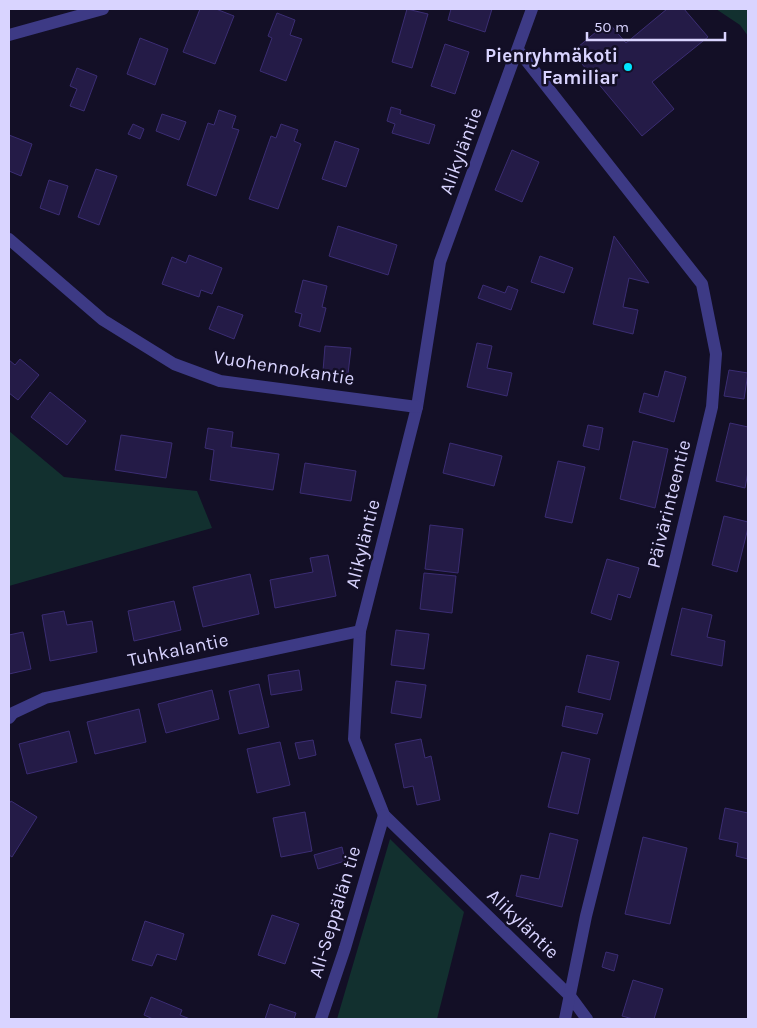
<svg xmlns="http://www.w3.org/2000/svg" width="757" height="1028" font-family="Karla,sans-serif">
<style>
.green{fill:#12302f}
.building{fill:#241b47;stroke:#3b2d73}
.lines{fill:none;stroke-linecap:round;stroke-linejoin:round}
.minor{stroke:#3d3a85;stroke-width:12}
.poi-dot{fill:#00e5ff;stroke:#130f26;stroke-width:2}
.labels{text-anchor:middle;dominant-baseline:central;stroke-width:5;stroke-linejoin:round;paint-order:stroke}
.poi-label{font-size:19px;font-weight:bold;fill:#d9d4ff;stroke:#130f26;text-anchor:end}
.street-label{font-size:19px;fill:#d9d4ff;stroke:#130f26}
</style>
<rect width="100%" height="100%" fill="#130f26"/>
<g class="green">
<polygon points="716,9 748,9 748,36 740,25"/>
<polygon points="9,431 64,477 197,491 212,528 9,586"/>
<polygon points="390,839 464,912 437,1019 337,1019"/>
</g>
<g class="building">
<polygon points="200,9 216,9 234,16 215,64 183,52"/>
<polygon points="407,9 428,14 412,68 392,62"/>
<polygon points="451,9 492,9 485,32 448,20"/>
<polygon points="667,9 684,9 708,37 652,82 674,109 642,136 572,52 608,22 626,43"/>
<polygon points="277,13 295,20 290,35 302,39 286,81 260,71 272,38 268,36"/>
<polygon points="140,38 168,49 155,85 127,74"/>
<polygon points="445,44 469,52 455,94 431,86"/>
<polygon points="77,68 97,76 84,111 70,106 77,89 70,86"/>
<polygon points="391,107 401,110 400,114 435,125 429,144 392,133 395,124 387,121"/>
<polygon points="219,110 236,116 232,128 239,130 216,196 187,185 208,123 214,125"/>
<polygon points="162,114 186,122 179,140 156,131"/>
<polygon points="133,124 144,129 140,139 128,134"/>
<polygon points="281,124 298,130 294,141 301,144 278,209 249,199 271,136 276,138"/>
<polygon points="9,135 32,144 21,176 9,171"/>
<polygon points="335,141 359,149 346,187 322,179"/>
<polygon points="512,150 539,162 522,202 495,190"/>
<polygon points="96,169 117,176 99,225 78,217"/>
<polygon points="49,180 68,186 59,215 40,208"/>
<polygon points="338,226 397,245 388,275 329,256"/>
<polygon points="614,236 649,283 629,278 623,307 638,310 633,334 593,324"/>
<polygon points="189,255 222,268 212,294 201,290 199,297 162,284 172,257 186,263"/>
<polygon points="540,256 573,268 564,293 531,282"/>
<polygon points="303,280 327,286 322,307 326,308 320,332 299,326 302,314 295,312"/>
<polygon points="483,285 505,293 508,286 518,290 511,310 478,298"/>
<polygon points="218,306 243,315 234,339 209,329"/>
<polygon points="477,343 492,346 487,368 512,373 507,396 467,387"/>
<polygon points="325,346 351,348 348,374 323,371"/>
<polygon points="20,359 39,375 18,400 9,393 9,360 15,365"/>
<polygon points="729,370 748,373 744,399 724,396"/>
<polygon points="665,371 686,377 674,422 639,412 644,393 658,397"/>
<polygon points="50,392 86,421 67,445 31,417"/>
<polygon points="730,423 748,427 748,472 745,488 716,481"/>
<polygon points="588,425 603,428 599,450 583,446"/>
<polygon points="208,428 233,432 231,447 279,454 273,490 210,480 214,450 205,448"/>
<polygon points="121,435 172,443 166,478 115,470"/>
<polygon points="633,441 668,449 655,508 620,499"/>
<polygon points="450,443 502,456 494,486 443,473"/>
<polygon points="558,461 585,467 572,523 545,517"/>
<polygon points="305,463 356,471 351,501 300,493"/>
<polygon points="724,516 748,522 748,528 737,572 712,565"/>
<polygon points="430,525 463,529 458,573 425,569"/>
<polygon points="328,555 336,596 275,608 270,580 313,572 310,558"/>
<polygon points="607,559 639,568 630,598 618,594 611,620 591,613"/>
<polygon points="424,573 456,576 452,613 420,609"/>
<polygon points="250,574 259,614 203,627 193,587"/>
<polygon points="174,601 181,630 134,641 128,611"/>
<polygon points="682,608 712,615 707,637 725,641 722,666 671,655"/>
<polygon points="64,611 67,625 92,621 97,652 50,661 42,615"/>
<polygon points="396,630 429,634 424,669 391,665"/>
<polygon points="23,632 31,669 9,674 9,635"/>
<polygon points="587,655 619,662 610,700 578,692"/>
<polygon points="299,670 302,690 271,695 268,675"/>
<polygon points="396,681 426,685 421,718 391,713"/>
<polygon points="259,684 269,727 239,734 229,691"/>
<polygon points="212,690 219,719 166,733 158,704"/>
<polygon points="566,706 603,714 597,734 562,726"/>
<polygon points="139,709 146,742 95,754 87,722"/>
<polygon points="69,731 77,762 27,774 19,744"/>
<polygon points="421,739 425,758 431,756 440,800 417,805 413,786 404,788 395,744"/>
<polygon points="313,740 316,755 299,759 295,743"/>
<polygon points="280,742 290,785 257,793 247,749"/>
<polygon points="562,752 590,759 578,814 548,807"/>
<polygon points="11,801 37,817 12,857 9,855 9,804"/>
<polygon points="725,808 748,813 748,859 736,856 738,843 719,839"/>
<polygon points="305,812 312,851 281,857 273,818"/>
<polygon points="550,833 578,840 562,907 516,896 521,875 539,879"/>
<polygon points="643,837 687,848 670,924 625,914"/>
<polygon points="342,847 345,861 318,869 314,855"/>
<polygon points="272,915 299,924 285,964 258,955"/>
<polygon points="145,921 184,934 176,960 157,954 152,966 132,960"/>
<polygon points="606,952 618,955 614,971 602,967"/>
<polygon points="633,980 663,989 654,1019 633,1019 622,1016"/>
<polygon points="151,997 182,1010 180,1015 190,1019 153,1019 144,1015"/>
<polygon points="270,1004 296,1013 294,1019 265,1019"/>
</g>
<g class="lines">
<g class="minor">
<polyline points="532,9 440,262 417,407 360,631 354,739 384,815 570,996 587,1019"/>
<polyline points="9,35 103,9"/>
<polyline points="518,50 702,284 716,354 712,407 672,573 586,916 565,1019"/>
<polyline points="9,239 103,320 174,364 220,381 417,407"/>
<polyline points="9,718 13,713 45,698 360,631"/>
<polyline points="321,1019 345,948 384,815"/>
</g>
</g>
<circle class="poi-dot" cx="628" cy="67" r="5"/>
<g class="labels">
<g class="poi-label">
<text x="618" y="56">Pienryhmäkoti<tspan x="618" dy="22">Familiar</tspan></text>
</g>
<g class="street-label">
<text transform="translate(461 151) rotate(-70)">Alikyläntie</text>
<text transform="translate(284 368) rotate(9)">Vuohennokantie</text>
<text transform="translate(669 504) rotate(-76)">Päivärinteentie</text>
<text transform="translate(363 544) rotate(-76)">Alikyläntie</text>
<text transform="translate(178 650) rotate(-12)">Tuhkalantie</text>
<text transform="translate(335 912) rotate(-73)">Ali-Seppälän tie</text>
<text transform="translate(523 924) rotate(44)">Alikyläntie</text>
</g>
</g>
<rect width="757" height="1028" fill="none" stroke="#d9d4ff" stroke-width="20"/>
<path d="M587 32v8h138v-8" fill="none" stroke="#d9d4ff" stroke-width="2.5"/>
<text x="594" y="32" font-size="15" fill="#d9d4ff" stroke="#130f26" stroke-width="4" paint-order="stroke">50 m</text>
</svg>
